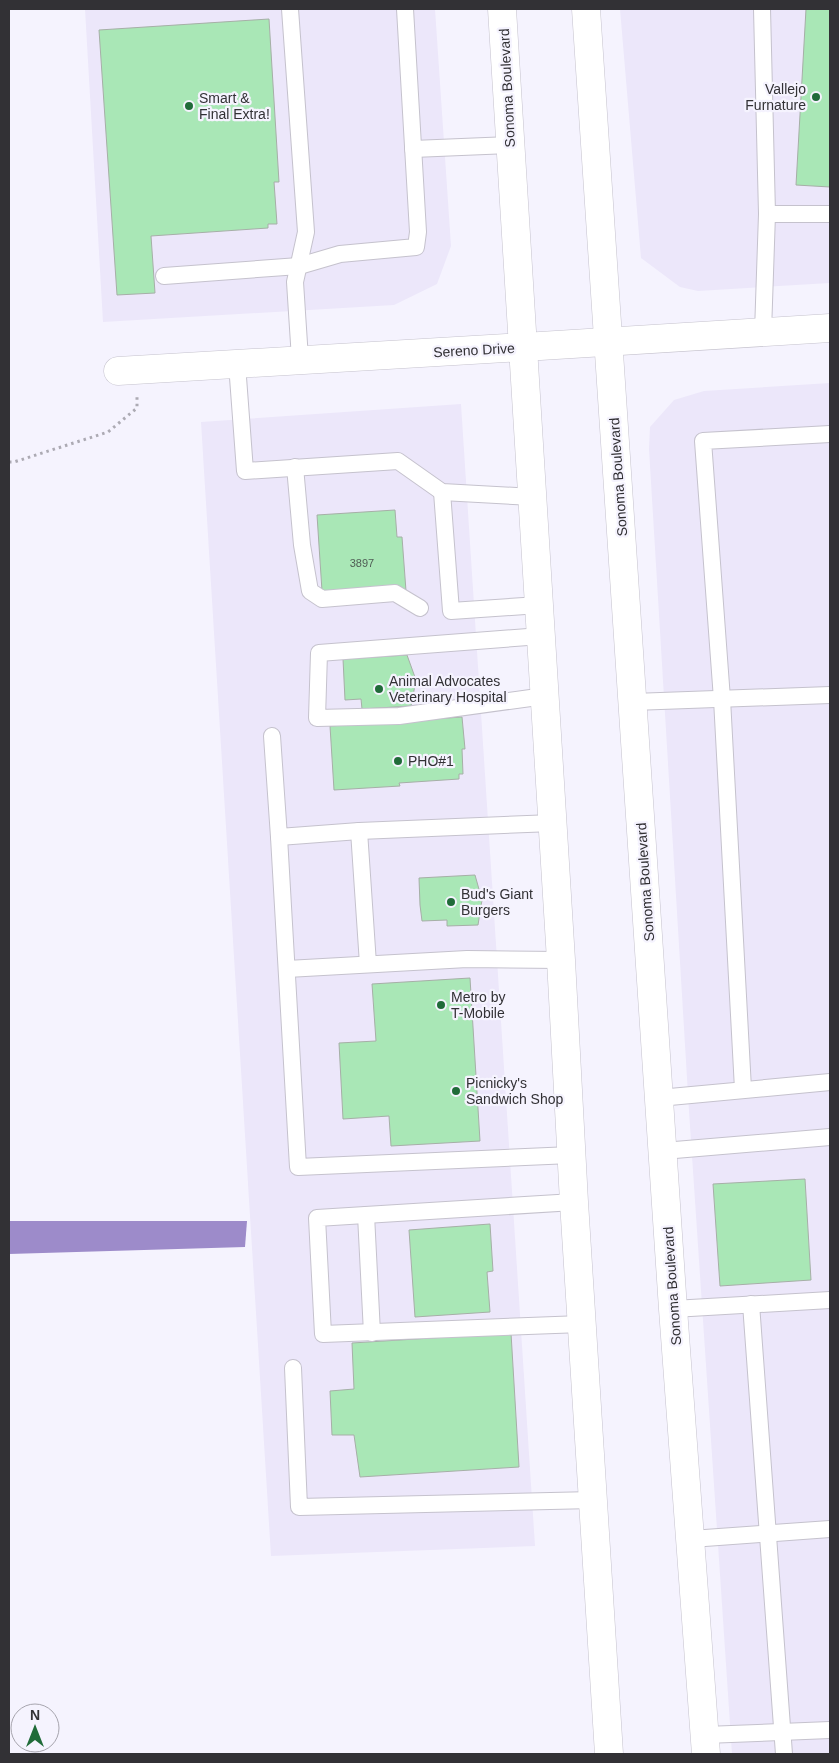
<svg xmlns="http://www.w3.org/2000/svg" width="839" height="1763" font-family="Arial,sans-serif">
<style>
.built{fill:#ece7fa}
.water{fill:#9d8bca}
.building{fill:#a9e7b6;stroke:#a6afa7}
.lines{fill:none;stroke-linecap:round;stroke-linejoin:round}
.service-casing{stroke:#c5c2cd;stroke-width:18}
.minor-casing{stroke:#c5c2cd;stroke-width:29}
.tertiary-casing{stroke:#c5c2cd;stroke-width:29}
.primary-casing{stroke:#c5c2cd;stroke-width:29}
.path{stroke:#acaab3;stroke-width:3;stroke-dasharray:2.5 4;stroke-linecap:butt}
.service{stroke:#fff;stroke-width:16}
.minor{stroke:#fff;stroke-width:28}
.tertiary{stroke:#fff;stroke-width:28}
.primary{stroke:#fff;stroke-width:28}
.poi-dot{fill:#206b39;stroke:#f5f3fe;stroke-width:2}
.labels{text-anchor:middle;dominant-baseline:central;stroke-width:4.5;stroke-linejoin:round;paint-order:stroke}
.number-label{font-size:11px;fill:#505e55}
.street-label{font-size:14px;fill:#323135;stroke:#f5f3fe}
.poi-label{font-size:14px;fill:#323135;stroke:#f5f3fe;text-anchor:start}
</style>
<rect width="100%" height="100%" fill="#f5f3fe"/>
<g class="built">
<polygon points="85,9 435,9 451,246 437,284 394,305 103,322"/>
<polygon points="620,9 830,9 830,283 698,291 680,287 641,258"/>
<polygon points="830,383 830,1754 732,1754 689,1111 649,449 650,427 674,400 704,391"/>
<polygon points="461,404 535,1546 271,1556 201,422"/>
</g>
<polygon class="water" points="9,1221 247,1221 245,1247 9,1254"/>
<g class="building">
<polygon points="806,9 830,9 830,187 796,185"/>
<polygon points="269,19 279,182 274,182 277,224 268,224 268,228 151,236 155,293 117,295 99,30"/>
<polygon points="395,510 397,537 402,537 406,591 322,591 317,515"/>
<polygon points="407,655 416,680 411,706 362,709 361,699 345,700 343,659"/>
<polygon points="462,717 465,749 462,749 463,774 459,774 459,779 399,783 400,786 334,790 330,726"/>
<polygon points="475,875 482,900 478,925 447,926 447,920 422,921 420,905 419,878"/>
<polygon points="470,978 480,1141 391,1146 389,1116 343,1119 339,1043 376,1041 372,984"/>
<polygon points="805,1179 811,1280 720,1286 713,1184"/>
<polygon points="490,1224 493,1271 487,1272 490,1312 415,1317 409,1230"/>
<polygon points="511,1333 519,1467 360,1477 354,1435 332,1435 330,1391 354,1389 352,1343"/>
</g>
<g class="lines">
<defs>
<g id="service">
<polyline points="290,9 306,232 295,282 300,359"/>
<polyline points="762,9 767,214 830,214"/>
<polyline points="413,149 510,145"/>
<polyline points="164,276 299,266 340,254 416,247 418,232 405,9"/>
<polyline points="763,332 767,214"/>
<polyline points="237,364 245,471 398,461 442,492 533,497"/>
<polyline points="295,467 302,545 310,591 322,599 395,593 420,608"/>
<polyline points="442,492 451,611 539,605"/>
<polyline points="541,636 319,653 317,718 399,716 545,696"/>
<polyline points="633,702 830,695"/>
<polyline points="272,736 279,837 359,831 553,823"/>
<polyline points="359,831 368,964"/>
<polyline points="279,837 298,1167 571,1155"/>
<polyline points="287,969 467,959 561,960"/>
<polyline points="743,1089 722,699 703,441 830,434"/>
<polyline points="659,1098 830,1082"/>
<polyline points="663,1151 830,1137"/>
<polyline points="574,1202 317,1218 323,1334 582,1324"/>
<polyline points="366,1215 372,1333"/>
<polyline points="751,1304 784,1754"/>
<polyline points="673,1309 830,1300"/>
<polyline points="293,1368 299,1507 593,1500"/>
<polyline points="691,1539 830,1529"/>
<polyline points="705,1735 830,1730"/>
</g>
<polyline id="minor" points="118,371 524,347"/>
<polyline id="tertiary" points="524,347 830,328"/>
<g id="primary">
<polyline points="502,9 561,960 574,1202 609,1754"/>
<polyline points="586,9 673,1309 706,1754"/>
</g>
</defs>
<use href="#service" class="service-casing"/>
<use href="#minor" class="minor-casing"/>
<use href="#tertiary" class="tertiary-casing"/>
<use href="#primary" class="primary-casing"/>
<polyline class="path" points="9,462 14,462 108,432 137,408 137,397"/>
<use href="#service" class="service"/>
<use href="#minor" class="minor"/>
<use href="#tertiary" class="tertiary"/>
<use href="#primary" class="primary"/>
</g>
<g class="poi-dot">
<circle cx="816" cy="97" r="5"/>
<circle cx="189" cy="106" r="5"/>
<circle cx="379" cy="689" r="5"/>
<circle cx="398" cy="761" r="5"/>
<circle cx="451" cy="902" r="5"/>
<circle cx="441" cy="1005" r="5"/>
<circle cx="456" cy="1091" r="5"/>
</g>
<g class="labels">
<g class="number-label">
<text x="362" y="563">3897</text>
</g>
<g class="street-label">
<text transform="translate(507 88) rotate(-93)">Sonoma Boulevard</text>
<text transform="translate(474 350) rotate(-3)">Sereno Drive</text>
<text transform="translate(618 477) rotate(-94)">Sonoma Boulevard</text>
<text transform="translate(645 882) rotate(-94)">Sonoma Boulevard</text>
<text transform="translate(672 1286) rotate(-94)">Sonoma Boulevard</text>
</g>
<g class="poi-label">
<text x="806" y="89" text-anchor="end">Vallejo<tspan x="806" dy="16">Furnature</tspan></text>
<text x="199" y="98">Smart &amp;<tspan x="199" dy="16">Final Extra!</tspan></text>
<text x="389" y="681">Animal Advocates<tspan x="389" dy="16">Veterinary Hospital</tspan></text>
<text x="408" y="761">PHO#1</text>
<text x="461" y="894">Bud's Giant<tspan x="461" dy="16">Burgers</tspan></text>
<text x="451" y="997">Metro by<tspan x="451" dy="16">T-Mobile</tspan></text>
<text x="466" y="1083">Picnicky's<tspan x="466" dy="16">Sandwich Shop</tspan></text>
</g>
</g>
<rect width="839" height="1763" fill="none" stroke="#323135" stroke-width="20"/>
<g transform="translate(35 1728)"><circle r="24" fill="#f5f3fe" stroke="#a7a5ae"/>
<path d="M0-4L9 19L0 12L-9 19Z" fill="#206b39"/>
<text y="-8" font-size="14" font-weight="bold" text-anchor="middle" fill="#323135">N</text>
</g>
</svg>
